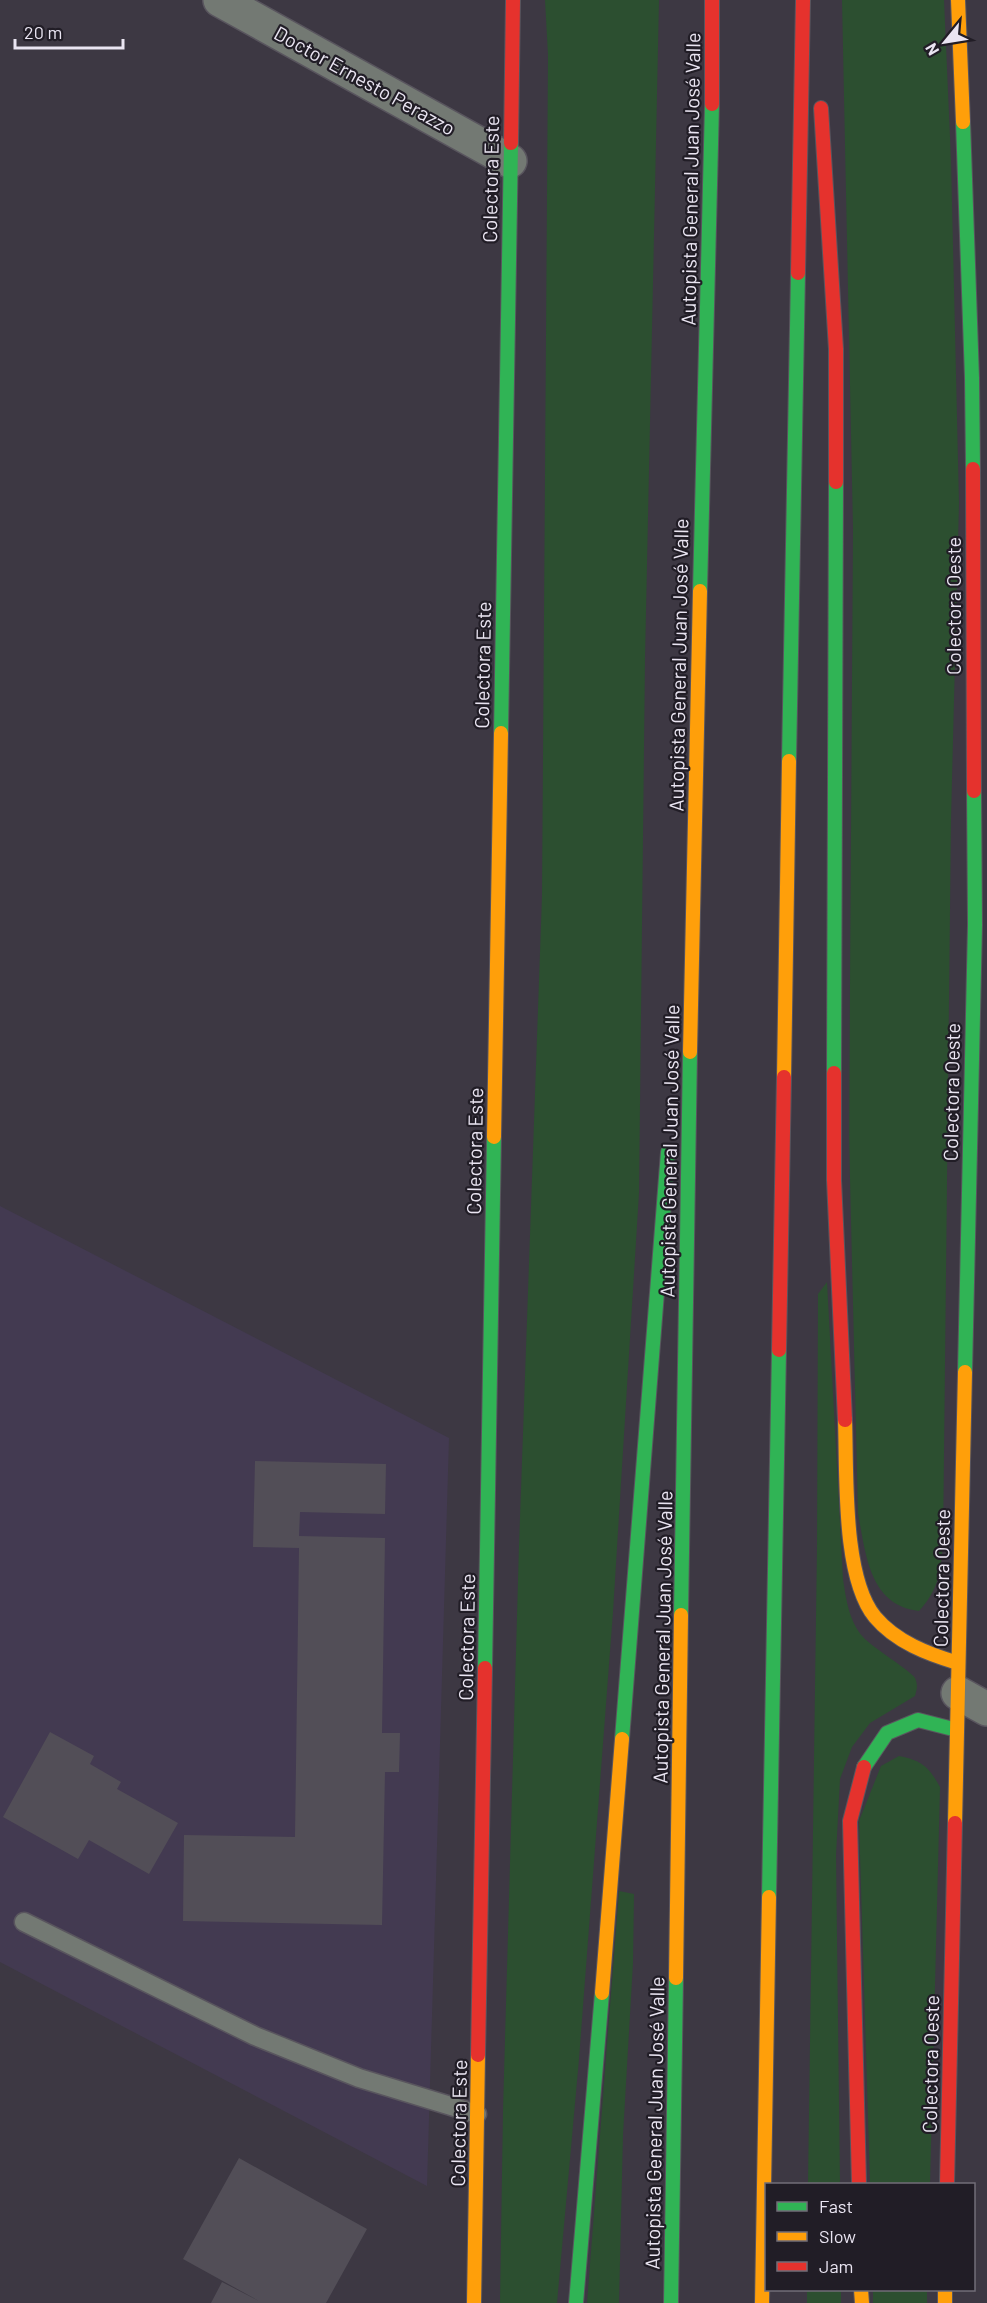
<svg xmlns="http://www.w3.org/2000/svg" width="987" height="2303" font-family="Barlow,sans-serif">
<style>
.built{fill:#433a51}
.green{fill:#2c4f30}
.building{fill:#524e57}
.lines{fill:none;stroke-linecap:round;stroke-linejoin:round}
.lane-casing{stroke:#59555e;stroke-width:21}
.street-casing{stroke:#59555e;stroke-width:36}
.fast-casing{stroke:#59555e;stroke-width:16}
.slow-casing{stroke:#59555e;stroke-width:16}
.jam-casing{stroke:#59555e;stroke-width:16}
.lane{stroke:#737973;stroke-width:18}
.street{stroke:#737973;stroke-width:33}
.fast{stroke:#30b455;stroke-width:14}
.slow{stroke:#ff9f0a;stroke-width:14}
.jam{stroke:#e5322d;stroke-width:14}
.labels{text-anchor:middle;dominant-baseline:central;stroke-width:4.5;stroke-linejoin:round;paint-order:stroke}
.street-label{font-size:20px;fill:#eae5f2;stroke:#211d26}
</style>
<rect width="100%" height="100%" fill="#3d3843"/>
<polygon class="built" points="0,1206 449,1438 427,2186 0,1962"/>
<g class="green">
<polygon points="545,0 659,0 645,658 639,1193 613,1612 579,2059 557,2303 500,2303 503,2110 519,1546 542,896 548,55"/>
<path d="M 842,0 L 944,0 L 951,160 L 959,503 L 951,819 L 943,1545 C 940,1573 939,1589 919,1611 C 869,1605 866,1554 858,1514 L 849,1137 L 853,529 Z"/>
<path d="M 827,1282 L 843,1579 C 846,1599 849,1621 863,1637 C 873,1648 910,1670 915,1678 C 918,1685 917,1689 915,1696 L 870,1723 L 852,1747 L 840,1779 L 836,1855 L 840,2184 L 808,2184 L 817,1547 L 818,1294 Z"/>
<path d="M 899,1756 C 921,1760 929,1767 940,1787 L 930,2184 L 870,2184 L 859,1821 L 881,1766 Z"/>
<polygon points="619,1891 634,1894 633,1963 623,2135 619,2303 587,2303"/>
<rect x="807" y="2290" width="34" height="13"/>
<rect x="873" y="2290" width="54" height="13"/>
</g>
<g class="building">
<polygon points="255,1461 386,1464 385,1514 300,1512 299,1536 385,1538 382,1733 400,1733 399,1772 385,1772 382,1925 183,1921 184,1835 295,1837 299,1548 253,1547"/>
<polygon points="50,1732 94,1756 90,1764 121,1782 117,1789 178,1823 149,1874 89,1840 78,1859 3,1817"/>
<polygon points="239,2158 367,2229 326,2303 211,2303 222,2282 259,2301 183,2259"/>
</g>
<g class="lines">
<defs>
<polyline id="lane" points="24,1922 255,2036 359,2078 477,2114"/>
<g id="street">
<polyline points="220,0 510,161"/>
<polyline points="958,1693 987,1709"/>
</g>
<g id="fast">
<polyline points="963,122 972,378 973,469"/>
<polyline points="700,591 712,104"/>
<polyline points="501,733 511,143"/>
<polyline points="789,761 798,273"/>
<polyline points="834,1073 836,482"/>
<polyline points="965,1372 975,925 974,791"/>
<polyline points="681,1615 690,1052"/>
<polyline points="485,1668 494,1137"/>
<polyline points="622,1739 668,1152"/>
<polyline points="864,1767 887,1733 918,1720 957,1730"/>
<polyline points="769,1897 779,1350"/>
<polyline points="576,2303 602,1993"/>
<polyline points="671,2303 676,1978"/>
</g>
<g id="slow">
<polyline points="958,0 963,122"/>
<polyline points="690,1052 700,591"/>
<polyline points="784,1077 789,761"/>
<polyline points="494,1137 501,733"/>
<path d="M 845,1420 C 847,1472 842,1577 875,1617 C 896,1642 928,1654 958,1663"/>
<polyline points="955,1823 965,1372"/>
<polyline points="676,1978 681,1615"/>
<polyline points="602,1993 622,1739"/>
<polyline points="861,2290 862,2303"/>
<polyline points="945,2290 945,2303"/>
<polyline points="474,2303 478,2055"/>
<polyline points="762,2303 769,1897"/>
</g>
<g id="jam">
<polyline points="712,0 712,104"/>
<polyline points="821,108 836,349 836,482"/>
<polyline points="511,143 513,0"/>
<polyline points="798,273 803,0"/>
<polyline points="973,469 974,791"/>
<polyline points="834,1073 834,1180 845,1420"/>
<polyline points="779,1350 784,1077"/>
<polyline points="478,2055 485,1668"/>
<polyline points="859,2184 850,1821 864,1767"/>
<polyline points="947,2184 955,1823"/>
</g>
</defs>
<use href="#lane" class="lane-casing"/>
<use href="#street" class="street-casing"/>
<use href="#fast" class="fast-casing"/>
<use href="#slow" class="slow-casing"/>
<use href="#jam" class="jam-casing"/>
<use href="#lane" class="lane"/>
<use href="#street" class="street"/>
<use href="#fast" class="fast"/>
<use href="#slow" class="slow"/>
<use href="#jam" class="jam"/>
</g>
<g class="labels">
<g class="street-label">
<text transform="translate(365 80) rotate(29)">Doctor Ernesto Perazzo</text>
<text transform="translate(490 179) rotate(-89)">Colectora Este</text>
<text transform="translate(690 179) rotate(-89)">Autopista General Juan José Valle</text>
<text transform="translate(953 606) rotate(-90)">Colectora Oeste</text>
<text transform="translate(482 665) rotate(-89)">Colectora Este</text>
<text transform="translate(678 665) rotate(-89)">Autopista General Juan José Valle</text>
<text transform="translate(951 1092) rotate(-89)">Colectora Oeste</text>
<text transform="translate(474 1151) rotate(-89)">Colectora Este</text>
<text transform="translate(669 1151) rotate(-89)">Autopista General Juan José Valle</text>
<text transform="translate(941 1578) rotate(-89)">Colectora Oeste</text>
<text transform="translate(466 1637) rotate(-89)">Colectora Este</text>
<text transform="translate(662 1637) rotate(-89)">Autopista General Juan José Valle</text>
<text transform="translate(930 2064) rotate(-89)">Colectora Oeste</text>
<text transform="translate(458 2123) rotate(-89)">Colectora Este</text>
<text transform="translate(654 2123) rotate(-89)">Autopista General Juan José Valle</text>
</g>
</g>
<rect x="765" y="2183" width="210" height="108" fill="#211d26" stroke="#716d78" stroke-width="1.5"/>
<rect x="777" y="2202" width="30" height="9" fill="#30b455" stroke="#716d78" stroke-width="1.5"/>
<text x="819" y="2213" font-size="18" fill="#eae5f2">Fast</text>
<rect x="777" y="2232" width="30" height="9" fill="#ff9f0a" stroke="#716d78" stroke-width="1.5"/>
<text x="819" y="2243" font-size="18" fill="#eae5f2">Slow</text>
<rect x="777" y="2262" width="30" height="9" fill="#e5322d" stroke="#716d78" stroke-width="1.5"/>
<text x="819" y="2273" font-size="18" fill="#eae5f2">Jam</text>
<g transform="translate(945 42) rotate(240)" stroke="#211d26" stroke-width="4.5" paint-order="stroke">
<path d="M0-4.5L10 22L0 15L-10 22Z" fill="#eae5f2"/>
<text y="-9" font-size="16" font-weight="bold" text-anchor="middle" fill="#eae5f2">N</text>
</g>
<path d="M15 39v9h108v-9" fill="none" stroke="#eae5f2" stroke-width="3"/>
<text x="24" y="39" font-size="18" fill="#eae5f2" stroke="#211d26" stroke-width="4.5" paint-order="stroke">20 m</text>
</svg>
